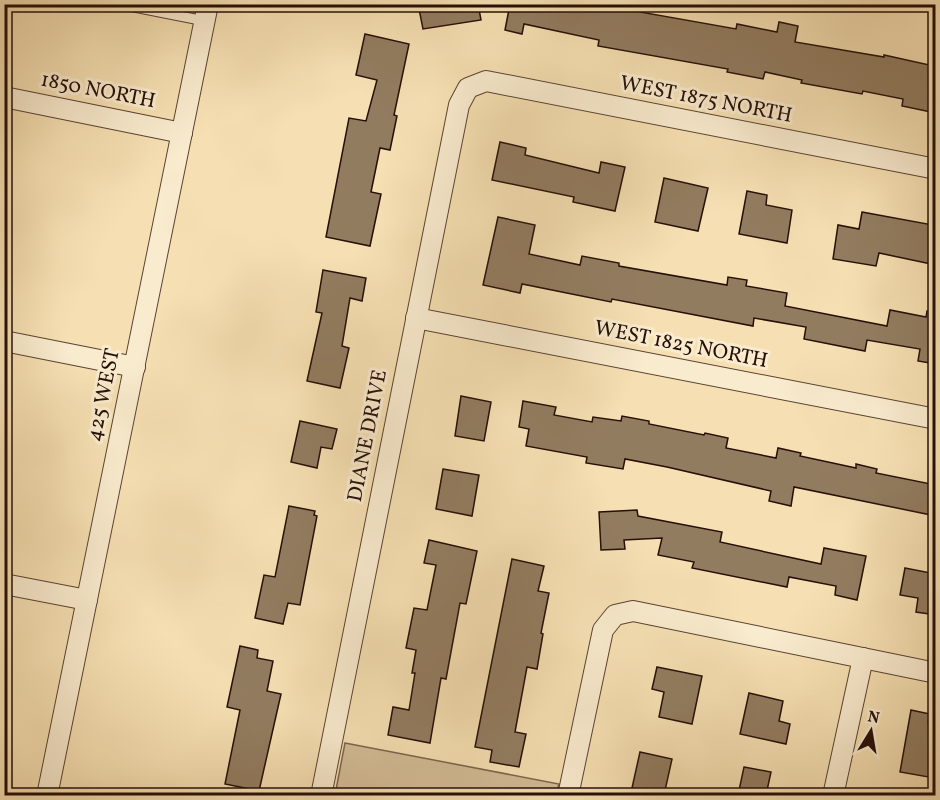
<svg xmlns="http://www.w3.org/2000/svg" width="940" height="800" font-family="Vollkorn,serif">
<style>
.green{fill:#d3bc96;stroke:#7c664e;stroke-width:1.5}
.building{fill:#927c60;stroke:#260f07;stroke-width:1.5}
.lines{fill:none;stroke-linecap:round;stroke-linejoin:round}
.service-casing{stroke:#5a4332;stroke-width:11}
.minor-casing{stroke:#5a4332;stroke-width:22}
.service{stroke:#f9ebce;stroke-width:9}
.minor{stroke:#f9ebce;stroke-width:20}
.labels{text-anchor:middle;dominant-baseline:central;stroke-width:6;stroke-linejoin:round;paint-order:stroke}
.street-label{font-size:21px;fill:#260f07;stroke:#f9ebce}
</style>
<rect width="100%" height="100%" fill="#f6e0b3"/>
<filter id="stains"><feTurbulence type="fractalNoise" baseFrequency=".00333" numOctaves="4"/><feColorMatrix values="0 0 0 0 .2 0 0 0 0 .09 0 0 0 0 .02 0 0 0 .5 -.17"/></filter>
<radialGradient id="worn" r=".72"><stop offset=".6" stop-color="#630" stop-opacity="0"/><stop offset="1" stop-color="#630" stop-opacity=".3"/></radialGradient>
<polygon class="green" points="345,743 559,784 556,795 335,795"/>
<g class="building">
<polygon points="418,4 478,4 481,20 423,29"/>
<polygon points="510,4 641,4 640,12 736,29 737,24 777,32 779,22 798,26 795,42 884,57 884,55 934,66 930,83 936,85 936,113 902,106 903,99 863,91 862,94 801,83 802,80 765,72 763,79 727,72 728,69 598,46 599,40 524,24 522,34 505,30"/>
<polygon points="365,34 409,44 394,115 397,116 390,150 380,148 371,192 381,194 370,246 326,237 349,118 366,121 377,80 356,75"/>
<polygon points="500,142 526,148 525,155 599,173 601,162 625,167 615,211 573,202 574,197 492,180"/>
<polygon points="664,178 708,188 698,231 655,222"/>
<polygon points="747,191 767,195 766,205 792,210 787,243 739,234"/>
<polygon points="862,212 933,225 932,231 936,232 936,265 879,253 876,266 833,259 838,225 859,229"/>
<polygon points="498,217 535,225 529,254 580,265 582,256 619,263 619,266 727,285 728,277 747,280 746,286 787,293 785,306 887,326 890,310 926,317 927,311 936,312 936,364 918,361 920,349 867,340 865,351 804,339 806,327 754,318 753,326 612,299 611,302 522,284 520,293 483,285"/>
<polygon points="323,270 366,278 362,301 350,298 342,346 349,348 340,388 307,381 322,313 316,312"/>
<polygon points="461,396 491,402 484,441 455,436"/>
<polygon points="523,401 556,407 554,415 592,422 593,417 621,421 622,416 649,421 649,424 704,435 705,433 728,438 726,448 776,458 778,448 801,453 800,456 856,468 856,464 877,469 876,473 936,485 936,516 794,487 791,506 769,501 771,491 667,467 625,459 623,469 586,463 587,457 526,446 529,429 519,427"/>
<polygon points="300,421 337,429 332,449 321,447 317,468 291,462"/>
<polygon points="443,469 479,475 472,516 436,509"/>
<polygon points="289,506 315,511 314,515 317,516 300,605 288,603 283,624 255,618 264,575 275,577"/>
<polygon points="637,510 638,516 722,532 720,542 821,564 824,548 866,556 857,600 835,595 836,586 789,577 787,587 692,568 694,562 658,555 662,538 624,540 625,549 601,550 599,512"/>
<polygon points="429,540 477,551 466,604 460,603 446,679 441,678 430,743 388,735 393,707 409,710 415,673 412,673 416,650 406,648 414,608 427,610 436,565 424,563"/>
<polygon points="512,559 544,566 538,591 549,593 541,633 543,634 537,669 527,667 515,732 526,734 519,767 490,762 492,750 475,747"/>
<polygon points="905,568 936,574 936,615 916,612 918,598 900,595"/>
<polygon points="240,646 258,650 257,658 273,661 267,691 281,694 259,791 225,784 240,710 227,707"/>
<polygon points="657,667 702,676 692,724 659,717 664,692 652,689"/>
<polygon points="749,693 783,701 779,721 790,724 786,744 740,734"/>
<polygon points="911,710 930,714 928,722 936,724 936,767 934,778 900,772"/>
<polygon points="640,752 672,759 664,795 632,788"/>
<polygon points="744,767 771,772 766,795 738,795"/>
</g>
<g class="lines">
<defs>
<polyline id="service" points="119,4 205,21"/>
<g id="minor">
<polyline points="4,97 182,133"/>
<polyline points="416,318 936,419"/>
<polyline points="4,341 135,367"/>
<polyline points="4,584 87,600"/>
<polyline points="47,796 208,4"/>
<polyline points="321,796 459,105 468,88 486,81 936,169"/>
<polyline points="568,796 603,630 615,615 633,611 936,673"/>
<polyline points="833,796 863,658"/>
</g>
</defs>
<use href="#service" class="service-casing"/>
<use href="#minor" class="minor-casing"/>
<use href="#service" class="service"/>
<use href="#minor" class="minor"/>
</g>
<g class="labels">
<g class="street-label">
<text transform="translate(98 91) rotate(11)">1850 NORTH</text>
<text transform="translate(706 100) rotate(11)">WEST 1875 NORTH</text>
<text transform="translate(681 345) rotate(11)">WEST 1825 NORTH</text>
<text transform="translate(104 395) rotate(-78)">425 WEST</text>
<text transform="translate(368 436) rotate(-79)">DIANE DRIVE</text>
</g>
</g>
<rect width="940" height="800" fill="none" stroke="#f6e0b3" stroke-width="24"/>
<rect x="6" y="6" width="928" height="788" fill="none" stroke="#260f07" stroke-width="3"/>
<rect x="12" y="12" width="916" height="776" fill="none" stroke="#260f07" stroke-width="1.5"/>
<g transform="translate(871 731) rotate(11)" stroke="#f9ebce" stroke-width="4.5" paint-order="stroke">
<path d="M0-4.5L10 22L0 15L-10 22Z" fill="#260f07"/>
<text y="-9" font-size="16" font-weight="bold" text-anchor="middle" fill="#260f07">N</text>
</g>
<rect width="100%" height="100%" filter="url(#stains)"/>
<rect width="100%" height="100%" fill="url(#worn)"/>
</svg>
